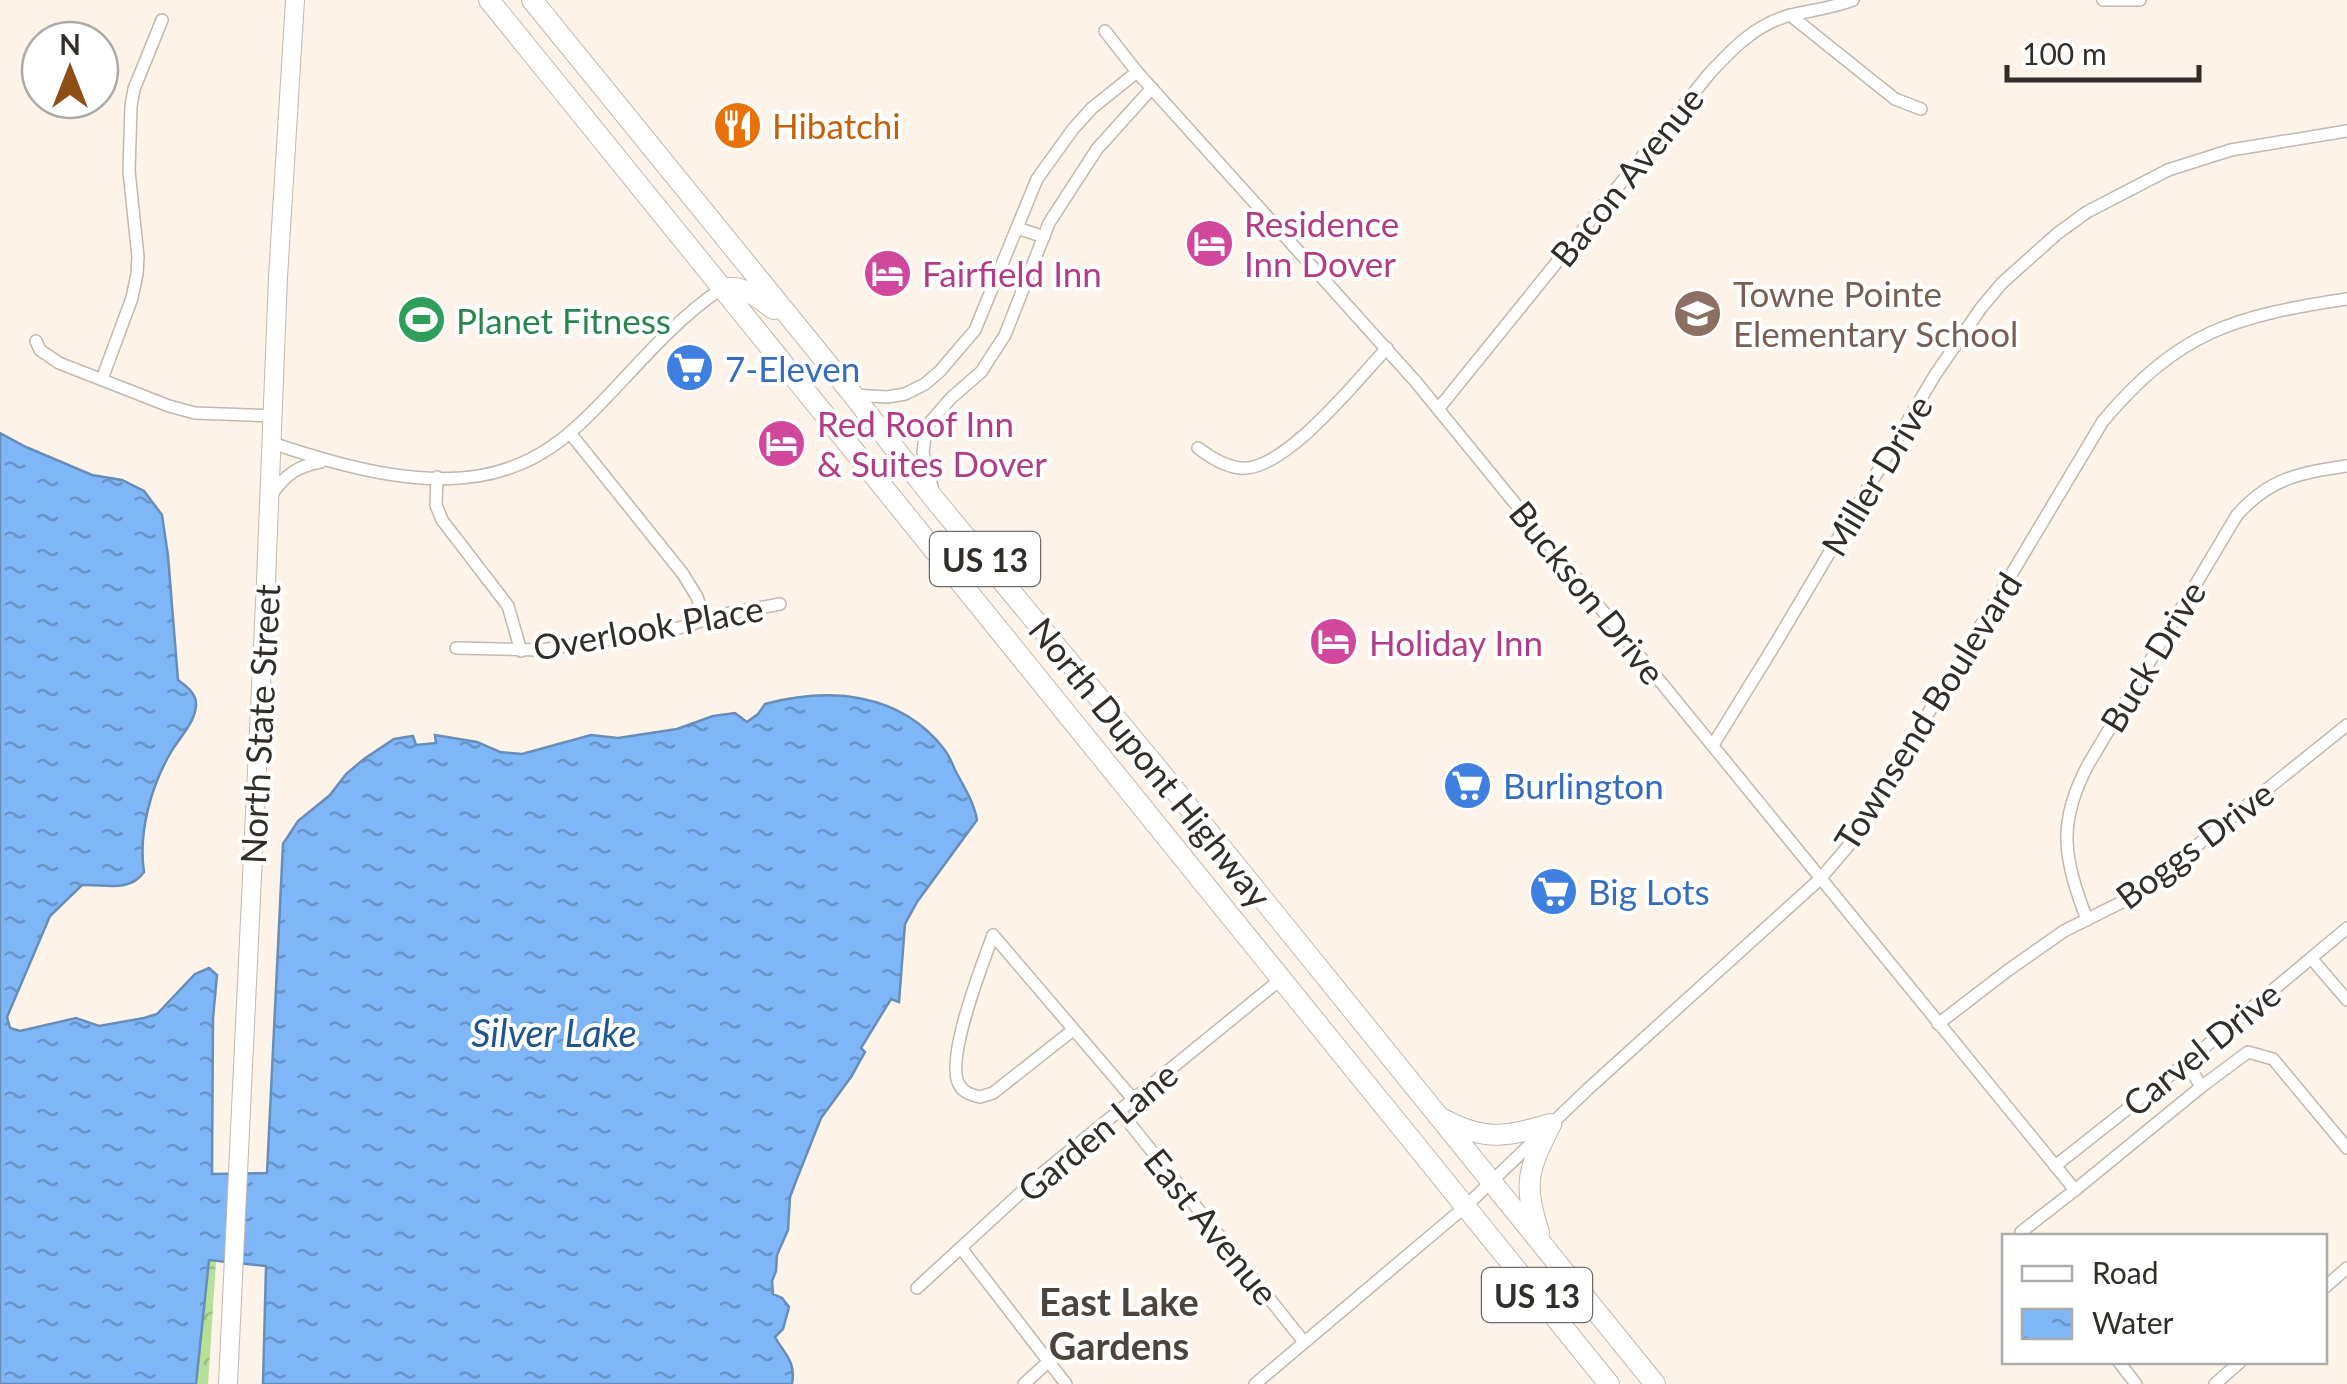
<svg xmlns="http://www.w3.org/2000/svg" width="2347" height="1384" font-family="Lato,sans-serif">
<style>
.park{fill:url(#park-crowns)}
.water{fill:url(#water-ripples);stroke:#678db9;stroke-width:2.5}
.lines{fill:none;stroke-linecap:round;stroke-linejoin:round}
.street-casing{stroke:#c1b8af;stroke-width:14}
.primary-casing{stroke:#c1b8af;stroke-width:20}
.highway-casing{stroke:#c1b8af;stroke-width:22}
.street{stroke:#fff;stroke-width:11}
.primary{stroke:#fff;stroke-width:18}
.highway{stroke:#fff;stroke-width:20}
.labels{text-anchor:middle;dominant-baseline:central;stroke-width:8;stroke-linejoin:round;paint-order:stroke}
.shield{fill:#fff;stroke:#6f6c69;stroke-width:2.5}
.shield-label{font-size:32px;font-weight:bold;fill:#312d29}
.food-label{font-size:35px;fill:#c56008;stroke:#fff;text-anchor:start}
.street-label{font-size:35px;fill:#312d29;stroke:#fff}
.hotel-label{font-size:35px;fill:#b23c85;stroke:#fff;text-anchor:start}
.education-label{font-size:35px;fill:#785e54;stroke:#fff;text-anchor:start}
.leisure-label{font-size:35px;fill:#27864d;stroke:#fff;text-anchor:start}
.shop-label{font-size:35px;fill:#366cbe;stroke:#fff;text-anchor:start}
.water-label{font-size:38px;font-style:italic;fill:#1e5691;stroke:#fff}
.neighbourhood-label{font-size:38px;font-weight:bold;fill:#4c443c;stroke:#fff}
</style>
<defs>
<pattern id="park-crowns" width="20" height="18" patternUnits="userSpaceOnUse" patternTransform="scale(2.5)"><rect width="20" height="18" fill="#b4e098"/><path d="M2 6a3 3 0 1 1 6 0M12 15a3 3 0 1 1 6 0" fill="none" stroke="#9bc083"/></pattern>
<pattern id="water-ripples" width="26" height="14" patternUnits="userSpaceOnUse" patternTransform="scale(2.5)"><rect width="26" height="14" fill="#7eb6f7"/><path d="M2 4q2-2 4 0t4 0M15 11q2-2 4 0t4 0" fill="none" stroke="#6894c8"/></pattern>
</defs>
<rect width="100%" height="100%" fill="#fdf3e9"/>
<polygon class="park" points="208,1260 216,1261 208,1384 196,1384"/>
<path class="water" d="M 0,433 L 26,447 L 92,475 L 122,480 L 144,491 L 162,515 L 168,556 L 178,680 C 186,686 196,693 196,704 C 196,722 179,738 171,752 C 151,786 138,833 144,872 C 129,893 106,884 82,885 L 50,916 L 7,1017 L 10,1028 L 20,1031 L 76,1018 L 99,1026 L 144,1018 L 157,1014 L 195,974 L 209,968 L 217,975 L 213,1018 L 212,1174 L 267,1173 L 283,844 L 298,821 L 330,795 L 346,774 L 364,759 L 394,739 L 413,736 L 416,745 L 436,743 L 435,735 L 477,742 L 500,752 L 522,754 L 591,735 L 618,738 L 677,729 L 713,716 L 735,713 L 747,722 L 758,714 L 765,704 C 829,687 900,692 944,749 C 949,755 952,763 955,770 C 964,787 974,802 977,820 L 917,902 L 905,924 L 899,1002 L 891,999 L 861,1048 L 865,1052 L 851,1077 L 821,1118 L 796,1181 L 790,1197 L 788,1230 L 777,1255 L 776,1271 L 772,1281 L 773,1294 L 782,1298 L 789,1307 L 783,1329 L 775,1337 C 785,1355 796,1361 792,1384 L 263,1384 L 266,1266 L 209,1260 L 196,1384 L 0,1384 Z"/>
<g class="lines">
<defs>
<g id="street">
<polyline points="2103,0 2140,0"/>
<polyline points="1790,15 1895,99 1921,109"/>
<polyline points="1105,31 1137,72 1416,382 2075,1190 2021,1232 2024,1236"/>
<polyline points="1017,228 1044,237"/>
<polyline points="36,341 40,350 59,363 169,406 195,413 273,416"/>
<polyline points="102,379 132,298 137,274 138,257 129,171 131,106 134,89 162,20"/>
<polyline points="853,395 887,397 905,394 925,384 940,371 975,330 1037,179 1073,129 1092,108 1137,72"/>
<path d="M 1439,408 L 1709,74 C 1733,48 1756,24 1791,15 C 1812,10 1833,8 1853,0"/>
<polyline points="570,433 683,574 697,597 705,620"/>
<path d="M 272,443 C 343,467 439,495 512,467 C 541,457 567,437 588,416 C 633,372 669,324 721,289"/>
<path d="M 1198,448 C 1212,458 1224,466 1240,468 C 1284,473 1358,379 1387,348"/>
<polyline points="437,477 436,505 442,520 508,606 521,651"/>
<polyline points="932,487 923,453 926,427 951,398 981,372 1005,335 1049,223 1097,149 1152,88"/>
<path d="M 272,494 C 286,474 298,466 321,462"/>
<polyline points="456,648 541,650 679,628 720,615 780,604"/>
<polyline points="1713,745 1774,646 1935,375 1981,308 2002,283 2058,233 2087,212 2168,170 2231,150 2347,131"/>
<path d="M 2087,920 C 2064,858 2056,824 2089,763 L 2237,515 C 2270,478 2299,473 2347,466"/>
<path d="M 993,935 C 983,963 943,1063 960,1086 C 964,1093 972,1095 980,1097 L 993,1093 L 1073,1030"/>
<polyline points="993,935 1133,1099"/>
<polyline points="2311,958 2347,1000"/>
<polyline points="1938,1024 2007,971 2064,931 2134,896 2347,725"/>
<polyline points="2187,1062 2201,1087"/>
<polyline points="1119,1110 1304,1342"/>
<polyline points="2055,1166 2187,1062 2347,928"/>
<polyline points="2075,1190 2201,1087 2248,1052 2273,1059 2347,1148"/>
<polyline points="961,1248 1066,1384"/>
<polyline points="917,1288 1039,1176 1281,979"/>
<polyline points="2324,1288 2347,1268"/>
<polyline points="2119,1362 2136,1384"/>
<polyline points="1024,1384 1048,1362"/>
<path d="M 1255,1384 L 1466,1206 L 1588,1089 L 1820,879 L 1850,844 L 2103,421 C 2179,331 2234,316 2347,299"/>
<polyline points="2215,1384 2240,1362"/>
</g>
<polyline id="primary" points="228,1384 266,581 278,277 295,0"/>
<g id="highway">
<polyline points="489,0 1609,1384"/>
<polyline points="532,0 853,395 935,500 1157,768 1655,1384"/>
<path d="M 721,289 C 743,283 757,298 774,309"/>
<path d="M 1445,1120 C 1487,1142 1508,1136 1551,1124"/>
<path d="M 1539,1232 C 1522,1183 1529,1168 1551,1124"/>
</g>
</defs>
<use href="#street" class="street-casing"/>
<use href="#primary" class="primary-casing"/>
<use href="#highway" class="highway-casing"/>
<use href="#street" class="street"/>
<use href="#primary" class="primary"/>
<use href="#highway" class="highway"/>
</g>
<defs>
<symbol id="restaurant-disc" viewBox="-11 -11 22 22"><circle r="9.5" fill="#e8710a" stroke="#fff"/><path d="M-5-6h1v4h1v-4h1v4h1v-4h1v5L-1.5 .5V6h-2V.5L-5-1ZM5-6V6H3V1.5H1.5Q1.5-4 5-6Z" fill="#fff"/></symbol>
<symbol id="hotel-disc" viewBox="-11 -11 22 22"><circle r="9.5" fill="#d1479c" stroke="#fff"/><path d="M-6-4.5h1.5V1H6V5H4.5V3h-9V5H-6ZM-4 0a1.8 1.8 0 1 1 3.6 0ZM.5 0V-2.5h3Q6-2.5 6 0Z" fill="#fff"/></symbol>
<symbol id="school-disc" viewBox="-11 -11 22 22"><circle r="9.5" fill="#8d6e63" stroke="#fff"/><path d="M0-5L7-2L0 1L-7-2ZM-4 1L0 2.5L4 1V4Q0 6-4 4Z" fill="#fff"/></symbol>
<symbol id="stadium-disc" viewBox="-11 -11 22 22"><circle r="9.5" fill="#2e9e5b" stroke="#fff"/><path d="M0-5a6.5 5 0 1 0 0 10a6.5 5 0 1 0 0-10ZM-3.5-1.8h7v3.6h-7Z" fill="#fff"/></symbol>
<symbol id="supermarket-disc" viewBox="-11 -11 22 22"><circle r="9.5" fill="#3f7fe0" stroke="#fff"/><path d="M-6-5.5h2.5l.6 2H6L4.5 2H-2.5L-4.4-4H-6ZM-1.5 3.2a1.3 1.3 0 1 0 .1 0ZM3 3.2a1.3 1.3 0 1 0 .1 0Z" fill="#fff"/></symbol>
</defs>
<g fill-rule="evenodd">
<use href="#restaurant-disc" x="710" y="98" width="55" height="55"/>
<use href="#hotel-disc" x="1182" y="216" width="55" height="55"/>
<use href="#hotel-disc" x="860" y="246" width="55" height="55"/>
<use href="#school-disc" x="1670" y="286" width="55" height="55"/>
<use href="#stadium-disc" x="394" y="292" width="55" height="55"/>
<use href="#supermarket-disc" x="662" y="340" width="55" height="55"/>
<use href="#hotel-disc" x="754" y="416" width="55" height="55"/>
<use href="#hotel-disc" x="1306" y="614" width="55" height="55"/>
<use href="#supermarket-disc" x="1440" y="758" width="55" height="55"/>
<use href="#supermarket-disc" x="1526" y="864" width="55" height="55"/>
</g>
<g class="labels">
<g class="shield">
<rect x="930" y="532" width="110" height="54" rx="8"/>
<rect x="1482" y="1268" width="110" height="54" rx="8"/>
</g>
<g class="shield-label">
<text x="985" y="559">US 13</text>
<text x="1537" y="1295">US 13</text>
</g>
<g class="food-label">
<text x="772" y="125">Hibatchi</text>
</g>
<g class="street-label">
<text transform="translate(1626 176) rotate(-51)">Bacon Avenue</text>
<text transform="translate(1876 475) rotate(-59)">Miller Drive</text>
<text transform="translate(1588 592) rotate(51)">Buckson Drive</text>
<text transform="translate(648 627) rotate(-10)">Overlook Place</text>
<text transform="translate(2152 656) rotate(-59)">Buck Drive</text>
<text transform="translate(1927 711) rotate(-58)">Townsend Boulevard</text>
<text transform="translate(259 724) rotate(-87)">North State Street</text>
<text transform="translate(1151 762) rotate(51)">North Dupont Highway</text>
<text transform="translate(2194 844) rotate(-37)">Boggs Drive</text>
<text transform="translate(2201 1048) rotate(-39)">Carvel Drive</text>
<text transform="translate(1097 1131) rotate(-40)">Garden Lane</text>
<text transform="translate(1212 1226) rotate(51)">East Avenue</text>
</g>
<g class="hotel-label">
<text x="1244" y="223">Residence<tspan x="1244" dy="40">Inn Dover</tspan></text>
<text x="922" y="273">Fairfield Inn</text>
<text x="817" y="423">Red Roof Inn<tspan x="817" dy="40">&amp; Suites Dover</tspan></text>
<text x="1369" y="642">Holiday Inn</text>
</g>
<g class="education-label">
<text x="1733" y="293">Towne Pointe<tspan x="1733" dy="40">Elementary School</tspan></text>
</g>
<g class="leisure-label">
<text x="456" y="320">Planet Fitness</text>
</g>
<g class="shop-label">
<text x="725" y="368">7-Eleven</text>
<text x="1503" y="785">Burlington</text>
<text x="1588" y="891">Big Lots</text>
</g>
<g class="water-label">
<text x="554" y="1032">Silver Lake</text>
</g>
<g class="neighbourhood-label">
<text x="1119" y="1301">East Lake<tspan x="1119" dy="44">Gardens</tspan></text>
</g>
</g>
<rect x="2002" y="1234" width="325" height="130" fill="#ffffff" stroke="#adaba9" stroke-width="2.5"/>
<rect x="2022" y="1266" width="50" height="15" fill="#ffffff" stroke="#adaba9" stroke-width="2.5"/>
<text x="2092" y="1284" font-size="30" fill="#312d29">Road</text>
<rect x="2022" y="1309" width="50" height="30" fill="url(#water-ripples)" stroke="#adaba9" stroke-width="2.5"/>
<text x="2092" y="1334" font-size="30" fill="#312d29">Water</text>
<g transform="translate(70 70)"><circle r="48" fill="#ffffff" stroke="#adaba9" stroke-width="2.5"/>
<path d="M0-8L18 38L0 25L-18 38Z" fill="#8e4f16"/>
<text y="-15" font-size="28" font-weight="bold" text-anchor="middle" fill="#312d29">N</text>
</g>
<path d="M2007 65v15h192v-15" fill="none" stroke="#312d29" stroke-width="5"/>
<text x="2022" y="65" font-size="30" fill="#312d29" stroke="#ffffff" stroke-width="8" paint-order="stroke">100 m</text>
</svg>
